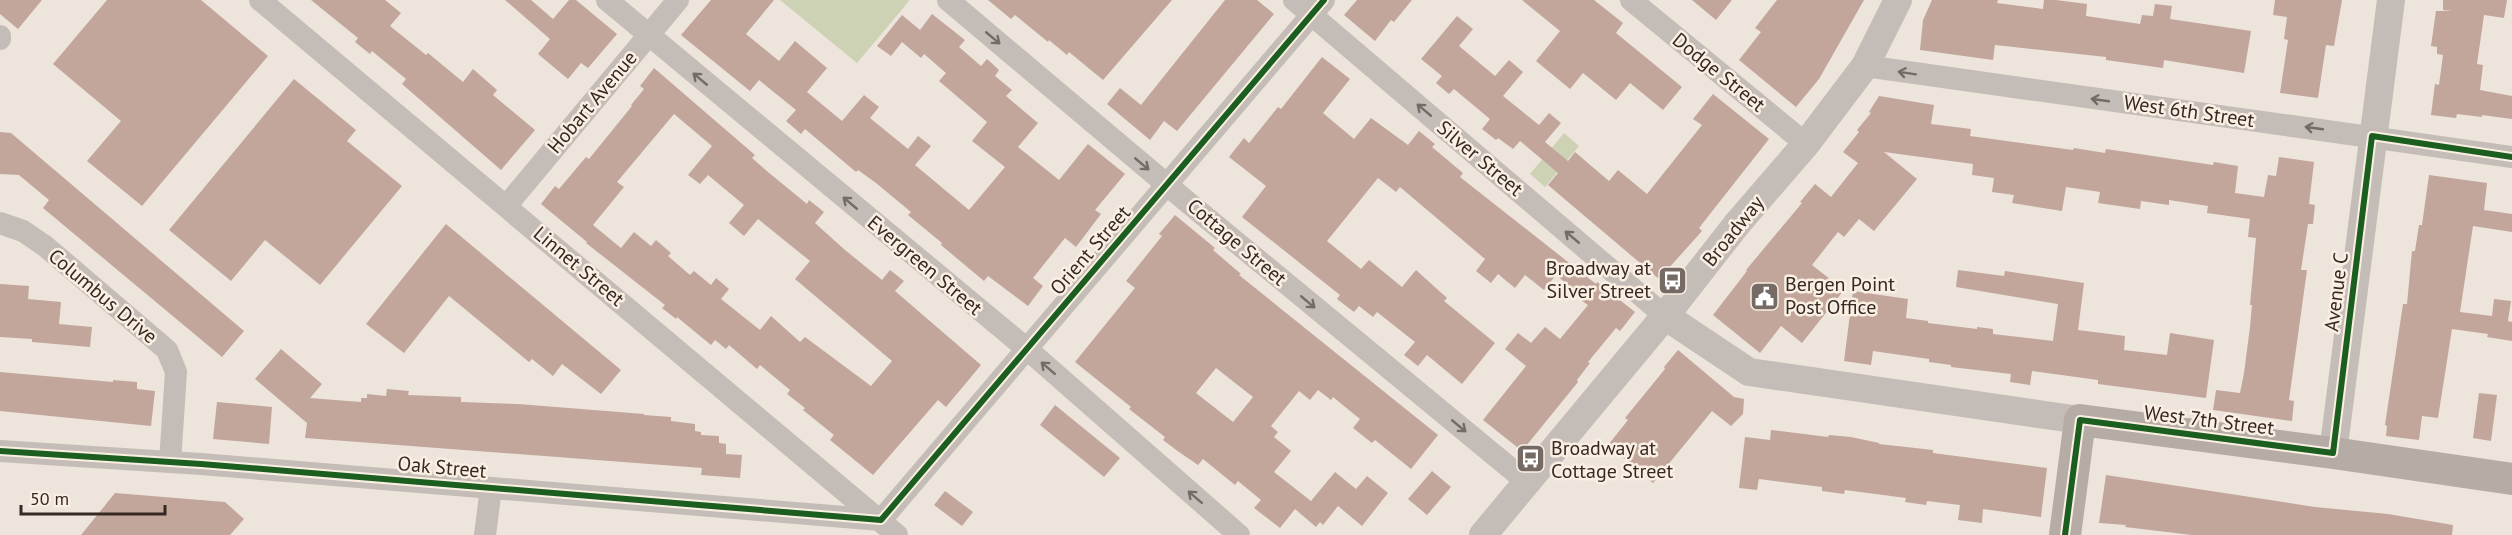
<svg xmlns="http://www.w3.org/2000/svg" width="2512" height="535" font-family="'PT Sans',sans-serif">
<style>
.green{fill:#ced2b5}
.building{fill:#c2a69c;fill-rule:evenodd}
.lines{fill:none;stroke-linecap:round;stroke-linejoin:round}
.minor{stroke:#c4bcb6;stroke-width:22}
.tertiary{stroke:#c4bcb6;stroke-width:28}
.secondary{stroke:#b5aca6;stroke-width:32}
.cycleway-casing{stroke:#faefe2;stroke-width:10}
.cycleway{stroke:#1b5e20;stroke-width:6}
.oneway{stroke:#756b66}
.labels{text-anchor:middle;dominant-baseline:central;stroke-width:5;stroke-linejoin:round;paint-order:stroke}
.street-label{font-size:20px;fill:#352924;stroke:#faefe2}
.poi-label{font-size:20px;fill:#352924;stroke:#faefe2;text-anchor:start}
</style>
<rect width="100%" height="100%" fill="#ede4dc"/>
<g class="green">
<polygon points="780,0 908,0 909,1 857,63"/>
<polygon points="1564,133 1579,146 1545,187 1530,174"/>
</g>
<g class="building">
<polygon points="0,0 42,0 18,29 0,14"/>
<polygon points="107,0 201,0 268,56 142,206 87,161 121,121 53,64"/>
<polygon points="311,0 385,0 401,13 390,26 426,55 428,53 463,82 473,69 497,90 493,95 535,130 501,170 402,84 406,79 372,51 370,54 355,42 358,38"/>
<polygon points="505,0 531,0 553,19 569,0 576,0 617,34 588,68 581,63 568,79 538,54 550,39"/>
<polygon points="711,0 774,0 746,34 779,61 795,41 827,68 807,92 842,121 864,95 879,107 870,118 908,149 918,136 931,146 915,165 969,210 1005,167 972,141 987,122 939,81 946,73 924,54 921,58 902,42 891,56 877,46 902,15 920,30 932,14 965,40 959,47 981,66 987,59 999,70 995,76 1012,90 1006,96 1038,123 1018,147 1059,180 1088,144 1125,174 1095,210 1101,214 1076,247 1065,238 1033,278 1043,286 1028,306 988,276 984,281 941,245 942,243 908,215 911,212 876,183 858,170 856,172 805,129 801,134 786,121 796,110 759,80 750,91 681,35"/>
<polygon points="988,0 1172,0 1103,80 1069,52 1067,55 1049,40 1048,42 1015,15 1011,19"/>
<polygon points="1225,0 1257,0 1274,14 1177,131 1164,121 1150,140 1107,104 1120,88 1141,105"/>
<polygon points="1357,0 1412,0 1394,22 1391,20 1375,41 1344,15"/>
<polygon points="1522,0 1594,0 1623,23 1616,33 1682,87 1663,110 1630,83 1616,100 1583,73 1570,89 1536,61 1560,31"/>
<polygon points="1692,0 1732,0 1716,20"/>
<polygon points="1777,0 1864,0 1819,79 1796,107 1739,60 1761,32 1755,28"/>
<polygon points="1932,0 1998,0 1997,3 2043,9 2044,0 2056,0 2087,4 2086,16 2140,24 2142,15 2153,16 2155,4 2172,6 2170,19 2251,31 2244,73 2164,60 2163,68 2106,60 2106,57 1995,45 1993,60 1920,50 1923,20"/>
<polygon points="2275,0 2342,0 2334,46 2326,45 2318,98 2280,93 2288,40 2284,39 2287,17 2273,15"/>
<polygon points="2443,0 2507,0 2504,18 2484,15 2477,64 2483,65 2480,90 2512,96 2512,119 2482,115 2482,117 2457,114 2456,118 2431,115 2435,84 2439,85 2443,55 2437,54 2437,47 2431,46 2436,11 2452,11 2443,10"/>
<polygon points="1457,16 1473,29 1459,46 1495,76 1509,60 1523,72 1503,96 1539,125 1549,113 1561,123 1545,142 1568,161 1575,152 1609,181 1618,170 1647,194 1702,125 1693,119 1713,94 1769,139 1699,228 1702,231 1659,279 1548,185 1558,173 1520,141 1513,149 1498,138 1496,140 1482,129 1490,119 1454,89 1449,94 1436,83 1442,76 1421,59"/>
<polygon points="1322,57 1350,79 1323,113 1354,139 1371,118 1408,145 1419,131 1435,144 1432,147 1463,173 1460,177 1596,284 1597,282 1635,312 1620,331 1616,328 1588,362 1590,363 1577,380 1578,382 1522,451 1483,420 1526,366 1505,349 1518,333 1531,343 1545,327 1560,339 1588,305 1582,301 1584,298 1556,275 1544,290 1525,275 1515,288 1498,274 1491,283 1476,271 1485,259 1400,187 1396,192 1378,178 1327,241 1361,269 1369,260 1402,287 1416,270 1447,298 1444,301 1495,343 1462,384 1427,355 1418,366 1404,355 1415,342 1377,312 1373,317 1359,306 1354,312 1337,299 1340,295 1242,217 1266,186 1229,157 1244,138 1249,143 1278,107 1281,109"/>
<path d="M 654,68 L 755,155 L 752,158 L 768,172 L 807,204 L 809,200 L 824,212 L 815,223 L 845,250 L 882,280 L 890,270 L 904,281 L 895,291 L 981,365 L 946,407 L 938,400 L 873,475 L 830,440 L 834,435 L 803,410 L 805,408 L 787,394 L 790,390 L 760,365 L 757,369 L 729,345 L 726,349 L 715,340 L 711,345 L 677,317 L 676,319 L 662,308 L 665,305 L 586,243 L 587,242 L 541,204 L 555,186 L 559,189 L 586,157 L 589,159 L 632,106 L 631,105 L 644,89 L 640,86 ZM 674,114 L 712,146 L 688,175 L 700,184 L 708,175 L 744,205 L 729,223 L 744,236 L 758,219 L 810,261 L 795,279 L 892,361 L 871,386 L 805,337 L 800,342 L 771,316 L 760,330 L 721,299 L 729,289 L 716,278 L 711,285 L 694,271 L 690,275 L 668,256 L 671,253 L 656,240 L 651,246 L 634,232 L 621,248 L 593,225 L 624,187 L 617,182 Z"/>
<polygon points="294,79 356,130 347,141 402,186 320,285 265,240 231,281 169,230"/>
<polygon points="1879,96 1934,105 1931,124 1971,129 1970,136 2073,150 2074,148 2105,153 2106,149 2213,165 2214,162 2238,166 2235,193 2264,197 2268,175 2276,176 2279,157 2314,162 2309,204 2315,205 2313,224 2308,224 2301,270 2307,270 2289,400 2294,401 2292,421 2213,410 2216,390 2240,393 2244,373 2250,327 2252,305 2250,305 2256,238 2248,237 2250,219 2207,213 2208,206 2169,200 2169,205 2141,201 2140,209 2098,203 2100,192 2066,187 2062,211 2012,203 2014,195 1992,192 1994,178 1972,175 1973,164 1884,152 1917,179 1874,231 1859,219 1844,237 1838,232 1812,265 1844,290 1802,343 1781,326 1760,353 1713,315 1747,271 1746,270 1802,203 1800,202 1815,184 1831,197 1858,163 1843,152 1859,132 1857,130 1871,113 1869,112"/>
<polygon points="0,132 11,133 244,331 222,357 43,208 49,200 19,175 0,174"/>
<polygon points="2429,175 2487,183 2484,210 2512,214 2512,232 2473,226 2460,312 2492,316 2494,299 2511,301 2508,321 2512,322 2512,341 2487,337 2488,334 2452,329 2438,418 2422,416 2419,440 2386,436 2387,426 2385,425 2403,304 2407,304 2412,251 2415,251 2419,225 2422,225"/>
<path d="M 1175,215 L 1215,248 L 1213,250 L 1241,274 L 1239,275 L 1438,435 L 1411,469 L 1375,440 L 1372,443 L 1353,428 L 1360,419 L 1333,397 L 1331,400 L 1318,390 L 1310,400 L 1299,391 L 1271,426 L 1278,432 L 1274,437 L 1291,451 L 1274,472 L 1311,501 L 1335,472 L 1356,489 L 1367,476 L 1388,493 L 1362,526 L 1338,506 L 1323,525 L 1320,522 L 1316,527 L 1295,509 L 1280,528 L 1254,508 L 1261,500 L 1238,481 L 1235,485 L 1203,459 L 1198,465 L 1179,452 L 1163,440 L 1165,437 L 1129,409 L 1131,407 L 1075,362 L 1135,288 L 1126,281 L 1162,236 L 1159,234 ZM 1216,368 L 1253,397 L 1233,422 L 1196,393 Z"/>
<polygon points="446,224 621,370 601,394 562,364 553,376 532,359 529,362 449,296 404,353 366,324"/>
<polygon points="1958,270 2004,276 2005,271 2084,283 2078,330 2125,336 2124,350 2167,355 2170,333 2214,340 2206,398 2098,384 2098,380 2032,371 2030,385 2010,382 2011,374 1951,367 1951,365 1929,362 1929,359 1873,351 1871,365 1844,361 1853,291 1908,299 1906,318 1928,321 1928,323 1977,329 1977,327 1993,329 1993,334 2053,341 2058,304 1956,287"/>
<polygon points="0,284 29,286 28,299 61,302 59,324 92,327 90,347 32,342 32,339 0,337"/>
<polygon points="281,349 322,384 310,398 361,402 361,398 367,398 367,394 386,396 387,389 409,391 408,395 461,397 461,402 518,404 644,414 644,415 671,417 671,421 695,424 695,431 701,432 701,435 719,436 719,443 726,444 726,454 742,455 740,478 701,475 702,468 305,438 307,423 255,379"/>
<polygon points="1678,350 1734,397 1744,399 1743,414 1731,426 1712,411 1653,483 1608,445 1628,420 1625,418 1665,369 1664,367"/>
<polygon points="0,372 113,382 113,380 137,382 137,389 155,391 151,426 0,411"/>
<polygon points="2479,393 2497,395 2491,441 2473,438"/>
<polygon points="217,402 272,407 269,444 213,439"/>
<polygon points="1055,405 1120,458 1104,477 1040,425"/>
<polygon points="1771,430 1828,437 1829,435 1851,437 1879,443 1879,444 1933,450 1933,453 2047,468 2041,517 1983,509 1982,523 1958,520 1960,505 1927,501 1926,505 1905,502 1906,498 1845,490 1844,494 1822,491 1822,487 1759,479 1757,490 1739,488 1745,437 1770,440"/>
<polygon points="1432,471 1451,487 1427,515 1408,499"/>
<polygon points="2106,475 2315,507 2388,514 2453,525 2452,535 2192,535 2125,527 2126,525 2099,523"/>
<polygon points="945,491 973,512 962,526 934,505"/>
<polygon points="115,493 225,502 244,519 230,535 81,535"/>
</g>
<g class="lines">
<g class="minor">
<polyline points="260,0 897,535"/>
<polyline points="607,0 1027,349 1239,535"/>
<polyline points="948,0 1185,200 1527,482"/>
<polyline points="1294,0 1665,316"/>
<polyline points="1631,0 1806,144"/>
<polyline points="0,36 0,39"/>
<polyline points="1865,66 2512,157"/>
<polyline points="507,205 678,0"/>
<polyline points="0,223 23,231 45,246 167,350 176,372 170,462"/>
<polyline points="0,451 201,464 881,520 1324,0"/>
<polyline points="485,535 491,488"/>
</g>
<g class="tertiary">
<polyline points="1665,316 1749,372 2080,420"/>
<polyline points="2333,453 2391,0"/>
<polyline points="1483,535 1665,316 1737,224 1806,144 1865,66 1898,0"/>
</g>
<polyline class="secondary" points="2065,535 2080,420 2333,453 2512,479"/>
<defs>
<g id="cycleway">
<polyline points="0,451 201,464 881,520 1324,0"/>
<polyline points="2065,535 2080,420 2333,453 2372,136 2512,157"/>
</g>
</defs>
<use href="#cycleway" class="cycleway-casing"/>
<use href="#cycleway" class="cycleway"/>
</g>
<defs><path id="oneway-shaft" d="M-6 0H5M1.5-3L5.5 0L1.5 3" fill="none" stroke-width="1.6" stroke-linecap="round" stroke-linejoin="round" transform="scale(1.5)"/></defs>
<g class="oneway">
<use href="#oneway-shaft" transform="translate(993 38) rotate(40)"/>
<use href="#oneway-shaft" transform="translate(1907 73) rotate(-171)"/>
<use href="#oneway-shaft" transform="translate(700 79) rotate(-140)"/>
<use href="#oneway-shaft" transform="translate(2100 100) rotate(-172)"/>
<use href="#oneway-shaft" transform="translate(1424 110) rotate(-140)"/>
<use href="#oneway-shaft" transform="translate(2314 128) rotate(-172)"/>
<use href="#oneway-shaft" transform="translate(1142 164) rotate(40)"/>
<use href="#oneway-shaft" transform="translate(850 203) rotate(-140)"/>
<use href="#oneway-shaft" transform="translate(1572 237) rotate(-140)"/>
<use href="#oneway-shaft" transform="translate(1308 302) rotate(40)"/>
<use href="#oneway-shaft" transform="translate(1048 368) rotate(-139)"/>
<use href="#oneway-shaft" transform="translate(1459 426) rotate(40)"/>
<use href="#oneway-shaft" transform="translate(1195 497) rotate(-139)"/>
</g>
<defs>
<symbol id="bus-square" viewBox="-11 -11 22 22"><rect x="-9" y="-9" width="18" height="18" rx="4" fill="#756a64" stroke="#faefe2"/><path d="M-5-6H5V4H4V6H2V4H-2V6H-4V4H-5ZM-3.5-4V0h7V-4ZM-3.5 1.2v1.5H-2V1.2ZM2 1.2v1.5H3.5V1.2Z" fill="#fff"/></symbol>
<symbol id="civic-square" viewBox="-11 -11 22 22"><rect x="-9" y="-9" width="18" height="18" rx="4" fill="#756a64" stroke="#faefe2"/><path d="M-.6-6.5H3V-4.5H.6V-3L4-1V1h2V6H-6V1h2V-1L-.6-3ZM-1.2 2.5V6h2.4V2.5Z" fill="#fff"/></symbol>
</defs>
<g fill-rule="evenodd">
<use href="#bus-square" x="1656" y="264" width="33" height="33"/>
<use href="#civic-square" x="1748" y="280" width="33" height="33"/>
<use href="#bus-square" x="1514" y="442" width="33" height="33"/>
</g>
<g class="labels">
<g class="street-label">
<text transform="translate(1719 72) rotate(39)">Dodge Street</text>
<text transform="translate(592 102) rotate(-50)">Hobart Avenue</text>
<text transform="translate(2189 111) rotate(8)">West 6th Street</text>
<text transform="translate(1480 158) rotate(40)">Silver Street</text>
<text transform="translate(1733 231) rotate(-51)">Broadway</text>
<text transform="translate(1237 242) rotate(40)">Cottage Street</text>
<text transform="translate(1090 250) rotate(-49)">Orient Street</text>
<text transform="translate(925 265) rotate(40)">Evergreen Street</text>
<text transform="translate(579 266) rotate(40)">Linnet Street</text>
<text transform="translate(2336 292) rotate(-83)">Avenue C</text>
<text transform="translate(103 296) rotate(40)">Columbus Drive</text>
<text transform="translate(2209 420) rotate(7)">West 7th Street</text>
<text transform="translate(442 467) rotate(5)">Oak Street</text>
</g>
<g class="poi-label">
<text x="1651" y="268" text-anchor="end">Broadway at<tspan x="1651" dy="23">Silver Street</tspan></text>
<text x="1785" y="284">Bergen Point<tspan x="1785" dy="23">Post Office</tspan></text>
<text x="1551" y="448">Broadway at<tspan x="1551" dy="23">Cottage Street</tspan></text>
</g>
</g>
<path d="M21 505v9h144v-9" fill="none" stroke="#352924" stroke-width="3"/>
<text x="30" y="505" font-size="18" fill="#352924" stroke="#faefe2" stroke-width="4.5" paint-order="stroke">50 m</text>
</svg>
